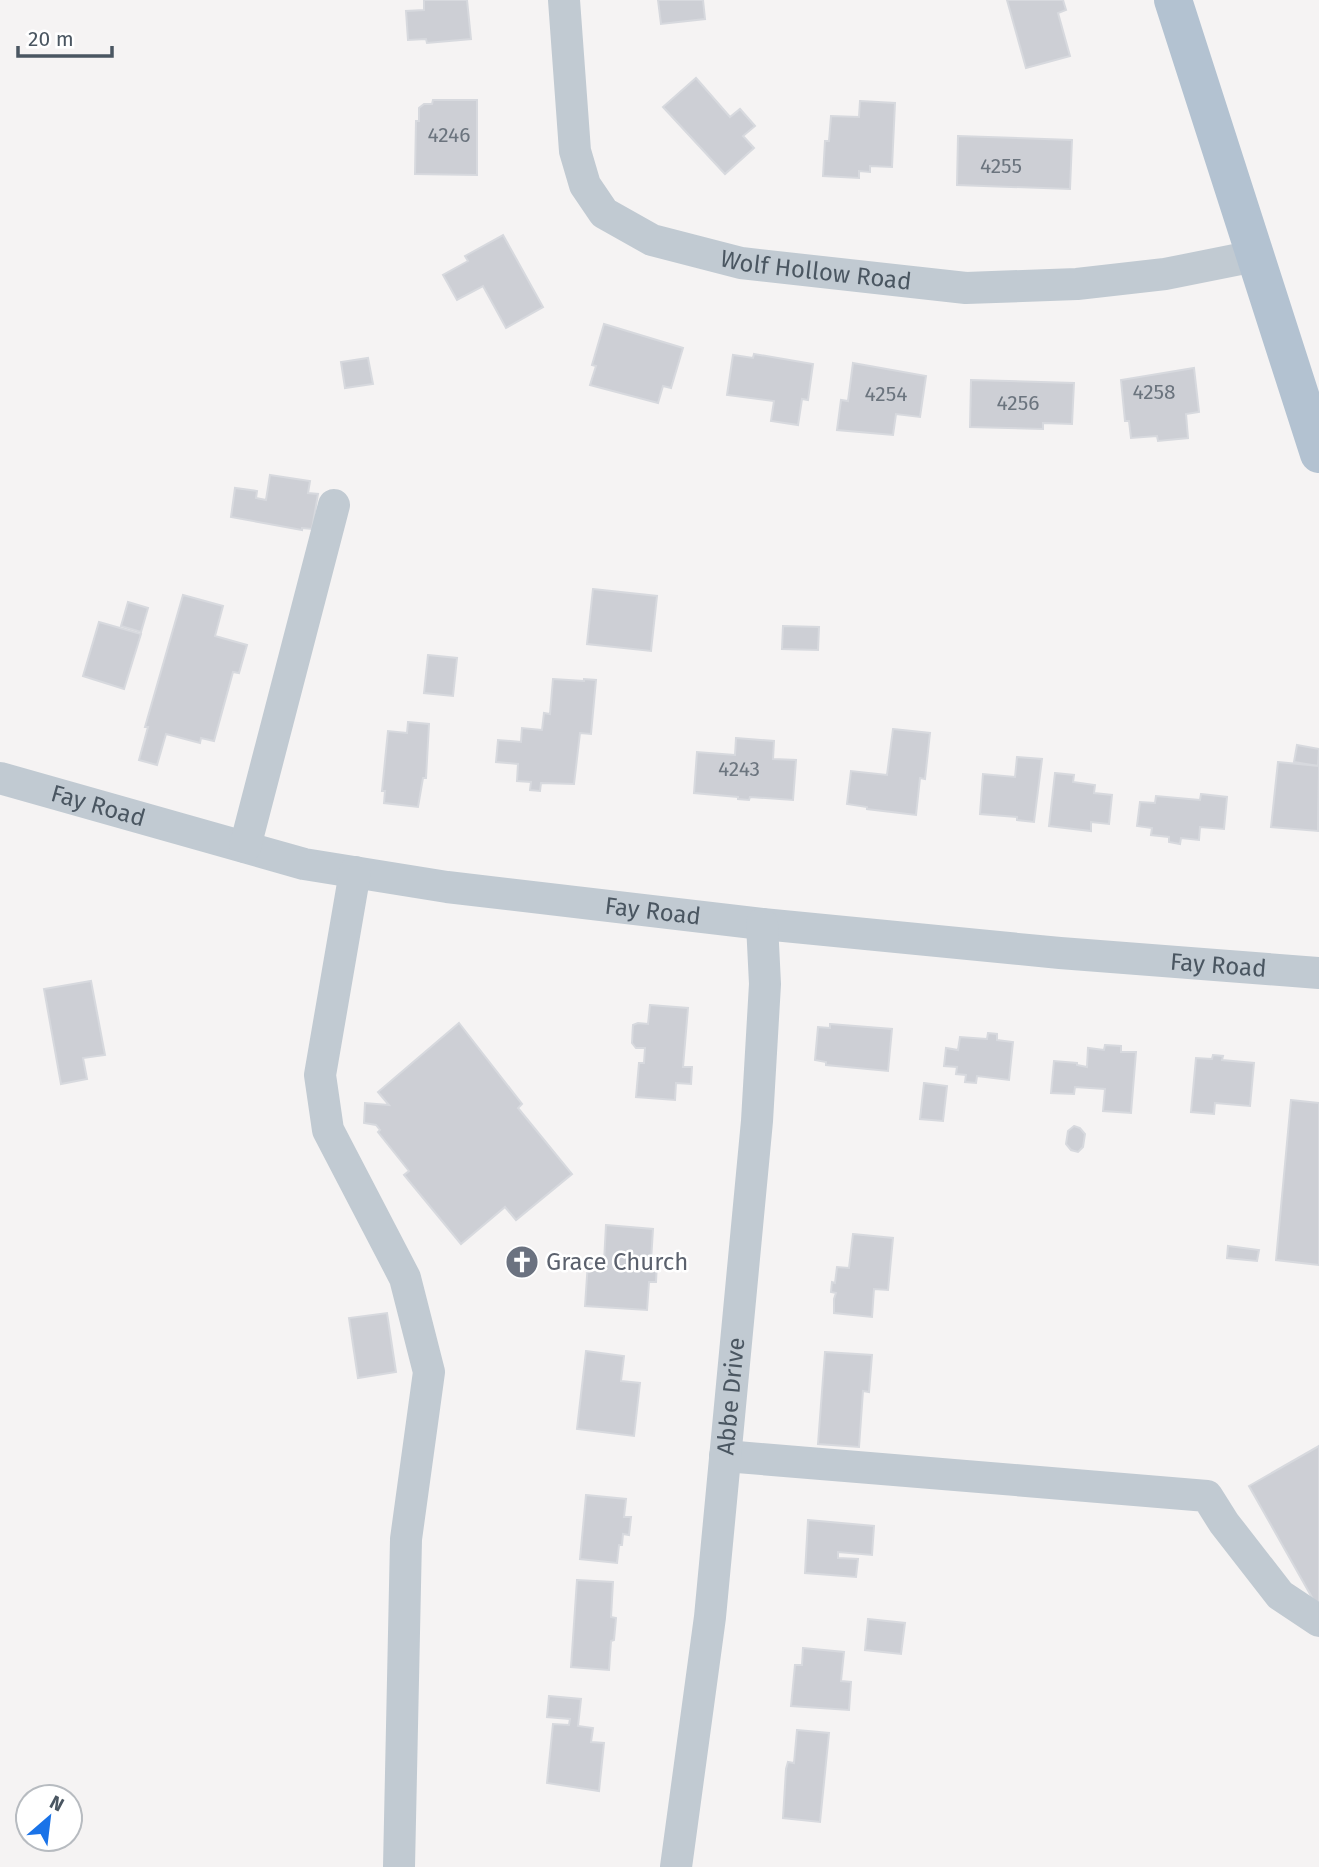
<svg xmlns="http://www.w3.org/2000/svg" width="1319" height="1867" font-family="'Fira Sans',sans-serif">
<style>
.building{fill:#cdcfd5;stroke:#d7d9de;stroke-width:2}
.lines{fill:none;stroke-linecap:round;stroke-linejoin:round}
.minor{stroke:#c1cad2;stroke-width:32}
.major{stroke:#b3c2d1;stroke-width:38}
.labels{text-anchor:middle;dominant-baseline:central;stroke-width:5;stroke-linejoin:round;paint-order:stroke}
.number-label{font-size:21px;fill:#6b747e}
.street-label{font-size:24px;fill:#4a5661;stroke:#fff}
.worship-label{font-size:24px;fill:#5b616d;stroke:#fff;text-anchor:start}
</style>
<rect width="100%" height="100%" fill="#f5f3f3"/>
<g class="building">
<polygon points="424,0 467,0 471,39 427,43 426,39 408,40 406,11 424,10"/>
<polygon points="658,0 703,0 705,19 661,24"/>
<polygon points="1007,0 1063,0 1066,10 1058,13 1070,56 1026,68"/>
<polygon points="696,78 730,117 740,109 755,126 743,136 754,148 725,174 663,107"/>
<polygon points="433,100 477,100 477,175 415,174 416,121 419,121 419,108 424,104 432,104"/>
<polygon points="860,101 895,103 892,167 870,166 870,172 859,171 859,178 823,176 825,141 829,141 831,116 859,117"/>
<polygon points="958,136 1072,140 1070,189 957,185"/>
<polygon points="503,235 543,307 506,328 483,286 457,300 443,275 468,261 465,256"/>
<polygon points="604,324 683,348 671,388 663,386 658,403 590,385 596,366 592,365"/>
<polygon points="754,354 813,364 808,400 802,399 798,425 771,421 774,401 727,395 733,355 753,358"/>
<polygon points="368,358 373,384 345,388 341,362"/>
<polygon points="853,363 926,376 920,417 896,414 893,435 837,430 841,400 848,401"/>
<polygon points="1194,368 1199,412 1186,414 1188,438 1158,441 1157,436 1131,438 1129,421 1125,421 1121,380"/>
<polygon points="971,380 1074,383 1072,424 1043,423 1043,429 970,427"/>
<polygon points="270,475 310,481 308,493 318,494 312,529 302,528 302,530 231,517 235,488 257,491 256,498 266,500"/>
<polygon points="593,589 657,596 651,651 587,644"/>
<polygon points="183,595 223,606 215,636 247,645 239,673 233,672 214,741 201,738 200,743 166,734 157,765 139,760 148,727 145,727"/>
<polygon points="128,602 148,608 141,632 121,626"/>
<polygon points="99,622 141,634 124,689 83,676"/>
<polygon points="783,626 819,627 818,650 782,649"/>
<polygon points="428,655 457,658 453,696 424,693"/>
<polygon points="553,679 584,681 584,679 596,680 591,734 580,733 574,784 541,783 540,791 530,790 531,782 517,781 518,764 496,762 498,740 521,742 522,728 542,730 544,713 550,714"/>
<polygon points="408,722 429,724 426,778 423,778 418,807 384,803 385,791 382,791 388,731 407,733"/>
<polygon points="893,729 930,733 925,779 920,778 916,815 867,809 867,807 847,804 851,771 887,775"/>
<polygon points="736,738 774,741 773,759 796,760 793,800 750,797 749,800 738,799 738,797 694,793 697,752 735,755"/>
<polygon points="1297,745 1319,749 1318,766 1294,762"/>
<polygon points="1017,757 1042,759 1034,822 1017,820 1017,817 980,814 983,774 1015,777"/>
<polygon points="1278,762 1319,766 1318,831 1271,827"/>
<polygon points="1055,773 1074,775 1073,782 1095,785 1094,793 1112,795 1109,824 1091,822 1091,831 1049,826"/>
<polygon points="1201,794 1227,797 1224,829 1200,827 1199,840 1181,838 1180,844 1169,842 1169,837 1151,835 1152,828 1137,826 1140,802 1155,803 1156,796 1200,800"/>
<polygon points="91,981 105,1055 83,1058 87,1079 61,1084 44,989"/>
<polygon points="650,1005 688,1008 683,1067 692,1067 691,1084 676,1083 675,1100 636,1097 639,1063 644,1063 645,1048 636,1048 632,1043 633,1025 638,1023 648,1024"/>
<polygon points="459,1023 522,1104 518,1108 572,1174 516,1220 505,1207 461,1244 404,1175 409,1171 378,1132 380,1130 376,1125 364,1123 365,1103 389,1105 378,1092"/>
<polygon points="830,1024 892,1029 888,1071 826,1065 826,1062 815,1060 818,1027 830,1028"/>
<polygon points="988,1033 997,1034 997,1040 1013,1042 1009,1080 977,1076 976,1083 965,1082 966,1075 956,1074 957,1067 944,1066 946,1048 958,1050 960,1037 987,1039"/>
<polygon points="1105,1045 1121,1046 1121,1052 1136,1052 1131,1113 1103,1111 1105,1089 1075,1087 1074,1094 1051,1093 1054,1061 1077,1063 1077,1065 1087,1067 1088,1048 1104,1050"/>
<polygon points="1213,1055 1223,1056 1222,1060 1254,1063 1250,1106 1215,1103 1214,1114 1191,1112 1196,1058 1212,1059"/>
<polygon points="924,1083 947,1086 943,1121 920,1119"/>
<polygon points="1291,1100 1319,1103 1319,1265 1276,1260"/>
<polygon points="1074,1126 1080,1128 1085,1134 1083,1147 1078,1152 1071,1150 1066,1144 1068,1131"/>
<polygon points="606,1225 653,1229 651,1261 657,1262 656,1282 649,1282 647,1310 585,1306 588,1262 604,1262"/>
<polygon points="853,1234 893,1238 888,1290 874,1289 872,1317 834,1313 834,1299 836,1293 831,1292 832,1282 835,1283 837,1267 849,1268"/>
<polygon points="1228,1246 1259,1250 1257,1261 1227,1258"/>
<polygon points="387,1313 396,1372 358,1378 349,1318"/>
<polygon points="586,1351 624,1356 621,1381 640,1383 634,1436 577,1429"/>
<polygon points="825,1352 872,1355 869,1392 863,1391 859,1447 818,1444"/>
<polygon points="1319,1446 1319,1607 1318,1608 1249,1486"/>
<polygon points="586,1495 626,1499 624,1517 631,1517 629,1535 623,1534 622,1545 619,1545 617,1563 580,1559"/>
<polygon points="808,1520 874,1526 872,1555 838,1552 838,1558 858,1559 856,1577 805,1573"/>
<polygon points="577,1580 613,1582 611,1617 616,1618 614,1640 611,1641 609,1670 571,1667"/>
<polygon points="868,1619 905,1623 901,1654 865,1650"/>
<polygon points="803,1648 844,1652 841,1681 851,1682 849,1710 791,1706 795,1665 802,1665"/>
<polygon points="549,1696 581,1699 578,1726 593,1728 591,1742 604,1743 599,1791 547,1783 553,1724 569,1725 570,1719 547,1717"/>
<polygon points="797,1730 829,1733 820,1822 783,1818 786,1769 788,1762 794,1763"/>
</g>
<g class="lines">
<g class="minor">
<path id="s1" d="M 564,0 L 575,151 L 585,185 L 604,213 L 652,240 L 741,263 L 966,288 L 1077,284 L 1165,274 L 1255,256"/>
<path id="s2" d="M 0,778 L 304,864 L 447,887 L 762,924 L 1060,953 L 1319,973"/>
<polyline points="245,847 334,505"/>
<polyline points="355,872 320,1075 328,1130 405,1278 429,1372 406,1539 399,1867"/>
<polyline points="725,1456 1207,1496 1224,1523 1280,1595 1319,1621"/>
<path id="s3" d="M 676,1867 L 710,1617 L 757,1121 L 765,984 L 762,924"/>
</g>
<polyline class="major" points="1173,0 1319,454"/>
</g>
<defs>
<symbol id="church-disc" viewBox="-11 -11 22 22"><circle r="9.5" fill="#6b7280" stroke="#fff"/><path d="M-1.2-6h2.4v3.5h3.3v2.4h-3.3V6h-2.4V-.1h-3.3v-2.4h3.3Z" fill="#fff"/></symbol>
</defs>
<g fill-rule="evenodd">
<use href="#church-disc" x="503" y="1243" width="38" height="38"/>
</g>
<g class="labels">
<g class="number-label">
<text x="449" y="135">4246</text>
<text x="1001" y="166">4255</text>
<text x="1154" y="392">4258</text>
<text x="886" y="394">4254</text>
<text x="1018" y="403">4256</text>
<text x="739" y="769">4243</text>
</g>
<g class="street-label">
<text stroke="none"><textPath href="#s1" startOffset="443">Wolf Hollow Road</textPath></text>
<text stroke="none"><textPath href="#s2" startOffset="102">Fay Road</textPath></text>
<text stroke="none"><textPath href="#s2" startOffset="668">Fay Road</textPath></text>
<text stroke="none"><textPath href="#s2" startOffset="1236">Fay Road</textPath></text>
<text stroke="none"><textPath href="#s3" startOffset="474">Abbe Drive</textPath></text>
</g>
<g class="worship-label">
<text x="546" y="1262">Grace Church</text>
</g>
</g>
<g transform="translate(49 1818) rotate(28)"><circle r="33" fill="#ffffff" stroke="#b7bbc0" stroke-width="2"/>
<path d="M0-5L12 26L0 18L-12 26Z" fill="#1a73e8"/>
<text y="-10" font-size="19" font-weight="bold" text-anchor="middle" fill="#4a5661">N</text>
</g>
<path d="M18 46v10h94v-10" fill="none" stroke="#4a5661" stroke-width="3.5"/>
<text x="28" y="46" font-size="21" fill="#4a5661" stroke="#ffffff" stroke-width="5" paint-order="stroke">20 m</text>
</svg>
